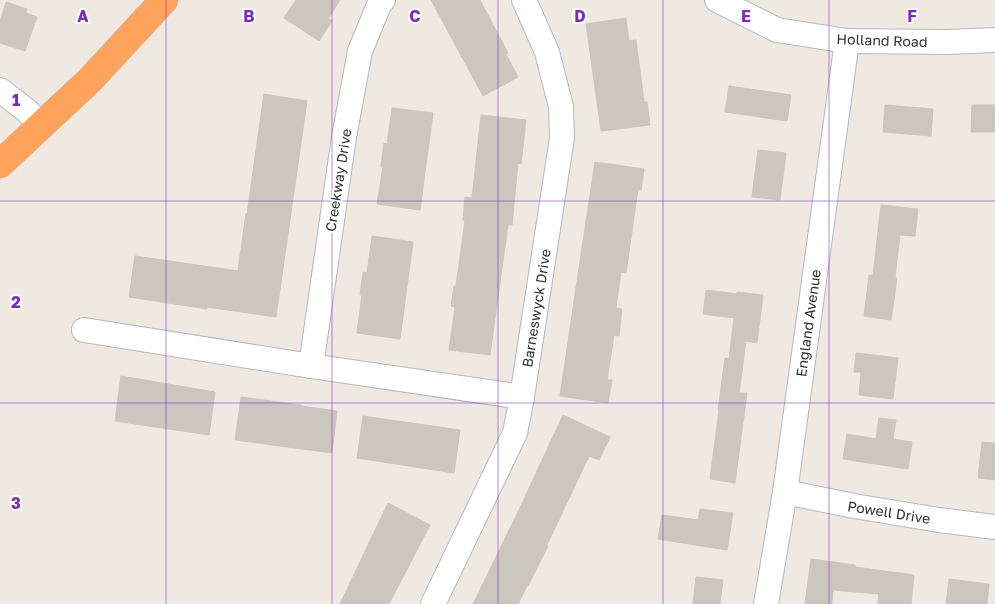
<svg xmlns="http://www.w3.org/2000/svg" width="995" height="604" font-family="'Golos Text',sans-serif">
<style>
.building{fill:#cbc7bf;stroke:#cbc5ba}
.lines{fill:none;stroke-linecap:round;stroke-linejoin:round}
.minor-casing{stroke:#b4b7c1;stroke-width:26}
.highway-casing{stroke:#c9c9c9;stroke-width:29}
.minor{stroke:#fff;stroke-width:24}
.highway{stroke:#ffa35c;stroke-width:28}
.grid{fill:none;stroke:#7b2cbf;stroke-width:1;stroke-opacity:0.55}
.labels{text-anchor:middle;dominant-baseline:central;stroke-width:4;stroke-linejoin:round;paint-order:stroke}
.street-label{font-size:14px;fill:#2e2e2e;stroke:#fff}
.grid-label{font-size:16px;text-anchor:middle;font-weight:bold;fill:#7b2cbf;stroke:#fff;stroke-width:4;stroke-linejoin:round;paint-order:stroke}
</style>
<rect width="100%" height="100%" fill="#efe9e1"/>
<g class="building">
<polygon points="296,0 340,0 328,19 332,21 319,41 284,18"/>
<polygon points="431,0 480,0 508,53 506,54 518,77 483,96"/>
<polygon points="6,2 27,9 26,13 37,17 25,51 0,43 0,22"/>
<polygon points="626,18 629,41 636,40 644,102 647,102 650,125 601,131 586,24"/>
<polygon points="729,86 791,95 787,121 725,112"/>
<polygon points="264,94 307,101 276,317 207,307 207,309 129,297 135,256 238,271 246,213 247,214"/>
<polygon points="885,105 933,109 931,136 883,132"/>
<polygon points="972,105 995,105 995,132 971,132"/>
<polygon points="392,108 433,113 420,210 377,204 383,167 381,167 384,143 387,144"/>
<polygon points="481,115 526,120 521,164 518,163 512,225 508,225 490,355 449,350 455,307 451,306 454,286 456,286 465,220 463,220 465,197 472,198"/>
<polygon points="758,150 786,153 780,200 752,197"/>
<polygon points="595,162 644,169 641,190 638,189 626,273 621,272 616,308 622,309 619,336 614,335 607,380 612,380 608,403 560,396 576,288"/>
<polygon points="881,205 918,209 915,236 900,235 895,278 897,278 891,320 864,316 869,275 873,275"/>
<polygon points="372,236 413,242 400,339 357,333 362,295 360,295 363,272 367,273"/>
<polygon points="706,290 737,294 737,292 763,295 757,343 746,341 739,393 747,393 735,483 710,479 719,410 718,410 725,358 729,359 734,318 703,314"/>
<polygon points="856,353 898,358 893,399 859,395 861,372 854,372"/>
<polygon points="121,376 215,392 209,435 115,421"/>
<polygon points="241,397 301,405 301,406 337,411 332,453 235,440"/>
<polygon points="563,415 610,437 599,460 589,456 547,545 548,546 528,586 527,586 518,604 473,604 518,512"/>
<polygon points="363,416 460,430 454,473 357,458"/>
<polygon points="879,418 896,420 893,439 912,442 908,469 843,459 847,434 876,439"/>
<polygon points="982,442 995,443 995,480 978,478"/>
<polygon points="388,503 430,525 389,604 340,604"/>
<polygon points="700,509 733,513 727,550 658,539 662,515 698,520"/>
<polygon points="811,559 855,565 855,567 914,575 911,604 878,604 879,594 833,590 832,604 805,604"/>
<polygon points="696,577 723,580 720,604 693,604"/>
<polygon points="949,579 989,584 987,604 946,604"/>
</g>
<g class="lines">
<defs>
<g id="minor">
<polyline points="717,0 777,30 847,41 948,42 995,40"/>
<polyline points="0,90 26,110 42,125"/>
<polyline points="84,330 311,366 522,397"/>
<polyline points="311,366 344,137 360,51 379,5 383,0"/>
<polyline points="785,492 854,506 939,520 995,527"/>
<polyline points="433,604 515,433 522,397 562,138 561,107 547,52 524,0"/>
<polyline points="766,604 785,492 847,41"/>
</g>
<polyline id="highway" points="0,164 90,80 164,0"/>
</defs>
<use href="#minor" class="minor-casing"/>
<use href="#highway" class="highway-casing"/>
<use href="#minor" class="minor"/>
<use href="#highway" class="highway"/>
</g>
<path class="grid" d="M 166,0 L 166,604M 332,0 L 332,604M 498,0 L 498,604M 663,0 L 663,604M 829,0 L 829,604M 0,201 L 995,201M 0,403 L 995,403"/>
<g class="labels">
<g class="street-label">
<text transform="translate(882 40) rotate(2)">Holland Road</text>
<text transform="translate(338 180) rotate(-81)">Creekway Drive</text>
<text transform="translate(536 308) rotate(-81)">Barneswyck Drive</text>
<text transform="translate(808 323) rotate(-82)">England Avenue</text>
<text transform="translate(889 512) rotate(9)">Powell Drive</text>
</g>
</g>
<g class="grid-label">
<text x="83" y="22">A</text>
<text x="249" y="22">B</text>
<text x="415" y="22">C</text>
<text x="580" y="22">D</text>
<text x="746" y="22">E</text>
<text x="912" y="22">F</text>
<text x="16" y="106">1</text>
<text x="16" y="308">2</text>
<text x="16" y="509">3</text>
</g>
</svg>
